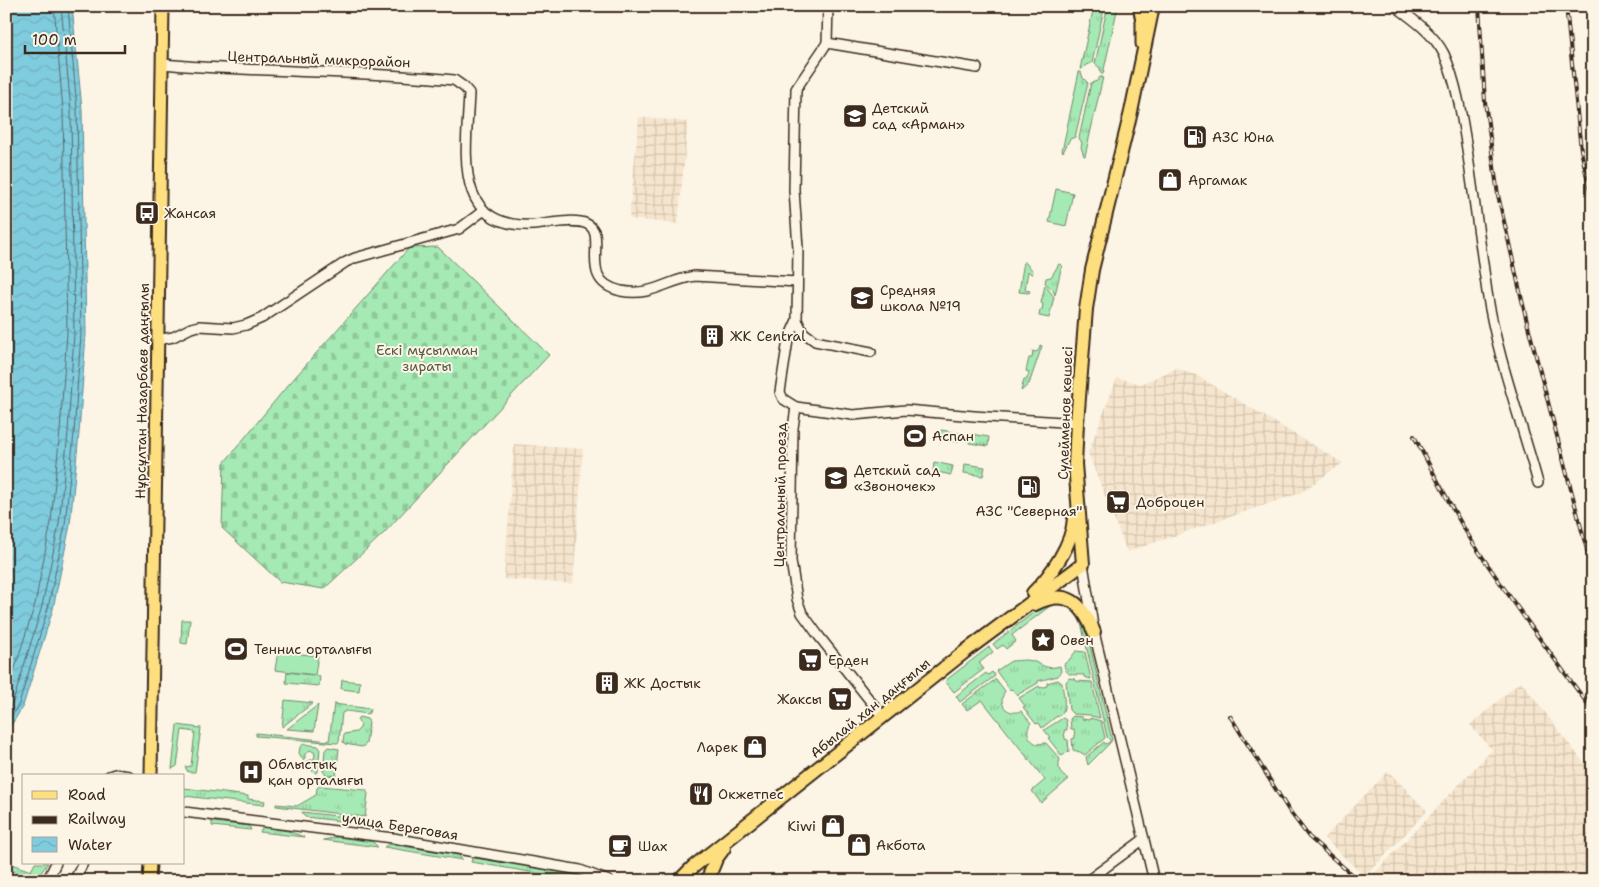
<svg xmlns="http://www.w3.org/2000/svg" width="1599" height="887" font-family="'Shantell Sans',sans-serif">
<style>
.industrial{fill:url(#industrial-grid)}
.grass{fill:url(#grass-tufts);stroke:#708a69}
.cemetery{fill:url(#cemetery-stones);stroke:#708a69}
.pitch{fill:#a5e9b4;stroke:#708a69}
.water{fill:url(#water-waves);stroke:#648b91}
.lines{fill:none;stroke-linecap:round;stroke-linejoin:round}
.shore{stroke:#566b6b;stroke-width:1}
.minor-casing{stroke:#3b2a1e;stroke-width:12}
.major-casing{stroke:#3b2a1e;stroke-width:15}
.highway-casing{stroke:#3b2a1e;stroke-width:16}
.minor{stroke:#fcf5e5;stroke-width:9}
.major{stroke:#fddf80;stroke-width:11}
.highway{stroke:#fddf80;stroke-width:12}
.rail-casing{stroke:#3b2a1e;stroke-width:4}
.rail{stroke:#fcf5e5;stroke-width:2;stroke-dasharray:5.5;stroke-linecap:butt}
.labels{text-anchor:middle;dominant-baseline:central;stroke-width:4;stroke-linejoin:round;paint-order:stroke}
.street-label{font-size:14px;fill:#3b2a1e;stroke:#fcf5e5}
.poi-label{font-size:14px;fill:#3b2a1e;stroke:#fcf5e5;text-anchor:start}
.park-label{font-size:14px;fill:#565a44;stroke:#fcf5e5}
</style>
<defs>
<pattern id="industrial-grid" width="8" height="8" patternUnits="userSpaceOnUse" patternTransform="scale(1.25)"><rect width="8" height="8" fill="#f6e5ce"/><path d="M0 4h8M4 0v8" fill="none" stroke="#d4c5b0"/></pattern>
<pattern id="grass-tufts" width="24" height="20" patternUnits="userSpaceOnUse" patternTransform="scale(1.25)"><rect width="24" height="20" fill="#a5e9b4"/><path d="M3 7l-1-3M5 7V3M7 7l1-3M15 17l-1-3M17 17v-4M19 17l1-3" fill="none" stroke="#8fc89a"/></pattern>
<pattern id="cemetery-stones" width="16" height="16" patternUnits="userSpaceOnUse" patternTransform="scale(1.25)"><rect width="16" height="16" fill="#a5e9b4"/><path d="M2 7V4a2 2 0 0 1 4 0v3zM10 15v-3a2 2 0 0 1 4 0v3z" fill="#8fc89a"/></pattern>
<pattern id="water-waves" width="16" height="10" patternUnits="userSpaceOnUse" patternTransform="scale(1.25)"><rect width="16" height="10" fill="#7fccde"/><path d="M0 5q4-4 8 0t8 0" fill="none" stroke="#6fafbe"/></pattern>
</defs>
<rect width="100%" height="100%" fill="#fcf5e5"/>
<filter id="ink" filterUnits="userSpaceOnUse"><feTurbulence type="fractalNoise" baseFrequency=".02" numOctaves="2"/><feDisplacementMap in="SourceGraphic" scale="10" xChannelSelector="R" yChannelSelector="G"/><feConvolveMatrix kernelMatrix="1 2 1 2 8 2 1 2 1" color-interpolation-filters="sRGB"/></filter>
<g filter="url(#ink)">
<g class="industrial">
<polygon points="639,117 688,122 678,224 629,219"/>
<polygon points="1177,368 1196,375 1343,463 1300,493 1127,552 1088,453 1117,378 1141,384"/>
<polygon points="514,444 583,449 573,584 504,579"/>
<polygon points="1521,681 1593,775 1593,881 1367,881 1492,750 1470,725"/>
<polygon points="1388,771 1427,811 1365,877 1324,838"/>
</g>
<g class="grass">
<polygon points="1094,6 1102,6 1104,9 1092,63 1086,65 1082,69 1080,69"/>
<polygon points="1113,6 1118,6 1103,74 1101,74 1100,68 1095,64 1107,9"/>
<polygon points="1079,72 1081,72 1083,78 1088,83 1075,137 1070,139 1063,152 1062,151"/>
<polygon points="1100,77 1103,77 1085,156 1084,156 1081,147 1082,143 1079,138 1091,83 1097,81"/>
<polygon points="1024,261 1033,271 1032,275 1028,271 1025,290 1030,291 1029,293 1019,292"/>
<polygon points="1059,264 1062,265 1055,295 1053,290 1045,283 1046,278 1051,277"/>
<polygon points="1045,285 1054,297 1049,318 1039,316 1040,310 1042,310 1043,304 1041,303"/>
<polygon points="1040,345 1042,346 1029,384 1021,391 1024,379 1027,379 1029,372 1026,371 1029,358 1032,358 1033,353 1032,351 1036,352 1039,350"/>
<polygon points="941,430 959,433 958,442 940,439"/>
<polygon points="971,434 989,437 988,446 969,443"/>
<polygon points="934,462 953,466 951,475 933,471"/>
<polygon points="965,464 985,467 983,476 964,473"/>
<path d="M 1064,600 L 1084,620 L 1112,740 L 1109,744 L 1088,765 L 1086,757 L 1104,742 L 1106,744 L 1110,742 L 1110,740 L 1107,737 L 1082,627 C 1077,611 1068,599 1050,606 L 1012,635 L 1016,641 L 1006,649 L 1003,645 L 997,649 L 993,644 L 1047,602 Z"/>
<polygon points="182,620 190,620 187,644 181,643"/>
<polygon points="989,647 993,652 979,663 984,669 954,692 945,681"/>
<path d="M 1076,651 L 1085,652 L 1091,679 L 1084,677 L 1084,675 C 1074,674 1066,678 1064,664 L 1070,659 Z"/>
<path d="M 1011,661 C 1017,661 1026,659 1032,661 C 1044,665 1045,670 1060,666 L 1061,671 L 1058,676 L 1038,681 L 1038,683 L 1017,695 L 1012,689 L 1010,690 L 996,671 Z"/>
<polygon points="287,672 320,676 319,686 286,683"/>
<polygon points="992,672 995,676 960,702 956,696 986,673 988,675"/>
<polygon points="1069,678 1075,679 1076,681 1092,682 1100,718 1091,716 1090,715 1073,714 1069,710 1066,682"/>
<path d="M 996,679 L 1005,691 C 997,704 1007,716 1021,711 L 1031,723 C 1025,731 1028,740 1037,744 L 1046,743 L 1060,759 C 1057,768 1060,776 1069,779 L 1041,803 L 1032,791 L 1045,780 L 982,700 L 967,710 L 962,704 Z"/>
<polygon points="342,680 360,682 359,691 341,689"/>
<path d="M 1058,680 L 1062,683 C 1063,694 1069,712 1057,717 L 1057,716 L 1042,728 L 1039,723 L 1036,724 L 1023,707 L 1025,706 L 1019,698 L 1039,686 L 1040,688 L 1047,686 L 1047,683 Z"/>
<polygon points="285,700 313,703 282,727"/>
<polygon points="334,704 371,709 368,714 346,711 342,713 339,742 337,743 256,736 256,733 329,741"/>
<polygon points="318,705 314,731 287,729"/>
<polygon points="1073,716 1082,717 1082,719 1090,720 1090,718 1101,721 1105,738 1085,755 1080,752 1073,750 1072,739 1075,738 1074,729 1071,729 1070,719"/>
<polygon points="359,717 367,719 369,722 366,744 362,747 345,744 343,742 344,734 356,732 360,728 361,725 357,719"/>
<polygon points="1063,718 1066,720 1067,730 1064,730 1065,739 1068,740 1069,751 1062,756 1048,738 1050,737 1044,730"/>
<polygon points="177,725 201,728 195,772 188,772 185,767 191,766 195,732 182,730 177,766 172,769"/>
<polygon points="304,744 318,746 320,748 318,772 316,773 314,772 305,762 314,759 315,755 314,752 310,750 305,754 305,758 303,760 299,753 300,747"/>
<polygon points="328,747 339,749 336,776 326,775 323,771 325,750"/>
<polygon points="320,786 366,790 368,794 365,817 276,806 276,804 297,806 316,795 317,788"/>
<polygon points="184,788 248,796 248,799 265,801 264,805 184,796"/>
<polygon points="302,812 364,819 359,823 305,817"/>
<polygon points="212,822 249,826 251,830 212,826"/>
<polygon points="263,827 288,831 304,837 260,832"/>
<polygon points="338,837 373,842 378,847 323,840"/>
<polygon points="389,844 459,855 462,860 384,847"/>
<polygon points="475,858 577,875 595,881 583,881 471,862 472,859"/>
<polygon points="6,862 31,871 35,863 48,863 35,881 15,881 14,877 16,872 10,869 8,875 6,874"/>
</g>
<polygon class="cemetery" points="438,247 549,355 384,533 324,589 280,582 222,528 224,463 283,391 409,248"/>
<g class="pitch">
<polygon points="1056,189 1073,193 1066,226 1049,222"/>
<polygon points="278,651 318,656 315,675 275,670"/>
</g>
<polygon class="water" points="6,6 72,6 82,109 86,334 79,433 70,525 53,609 23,706 6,734"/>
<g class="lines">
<g class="shore">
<polyline points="6,697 35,604 51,522 60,431 67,333 63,110 54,6"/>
<polyline points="6,714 13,702 42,606 59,524 68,432 74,334 71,110 61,6"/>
<polyline points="6,725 19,704 48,608 65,525 74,433 81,334 77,109 68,6"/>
</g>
<defs>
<g id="minor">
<polyline points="828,6 827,43 977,68"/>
<path d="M 1395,6 C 1413,19 1434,34 1444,54 C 1457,83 1462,118 1467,149 C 1474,197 1480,245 1487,292 C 1497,357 1521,420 1538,483"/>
<polyline points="827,43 796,89 794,190 798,248 797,320 803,332 815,341 871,352"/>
<path d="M 162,64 C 259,73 357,70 454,80 L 464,87 L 469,93 C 467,149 450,229 534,225 C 548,224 574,218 587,224 C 610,235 575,281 621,291 C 652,297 667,280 695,276 L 797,282"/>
<polyline points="157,340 173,337 191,328 199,326 233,328 246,325 262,318 346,262 355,258 459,229 483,211"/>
<polyline points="796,407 783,399 780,392 788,340 797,320"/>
<polyline points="1083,564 1094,632 1154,881"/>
<polyline points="883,717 818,635 802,613 797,599 791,561 793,428 796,407 853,415 906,410 974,416 1077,423"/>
<polyline points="109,776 115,774 129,776"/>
<polyline points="184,812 393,838 580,870 609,881"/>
<polyline points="47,881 56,863"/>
<polyline points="74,881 83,863"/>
<polyline points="1087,881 1144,839"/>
</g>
<g id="major">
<polyline points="1139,6 1142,21 1142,44"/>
<polyline points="151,776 163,6"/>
<polyline points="149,881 150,863"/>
</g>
<g id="highway">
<path d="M 1033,593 C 1051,575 1073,544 1074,518"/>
<path d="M 1035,604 C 1067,588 1082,603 1094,632"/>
<polyline points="679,881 693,867 967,650 1083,564 1075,464 1077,423 1086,309 1092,270 1131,112 1153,6"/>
<polyline points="707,881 716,859 724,848"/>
</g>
</defs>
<use href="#minor" class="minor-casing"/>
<use href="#major" class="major-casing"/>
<use href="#highway" class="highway-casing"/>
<use href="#minor" class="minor"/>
<use href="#major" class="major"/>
<use href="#highway" class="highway"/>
<defs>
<g id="rail">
<polyline points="1479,6 1485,102 1498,195 1527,322 1593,573"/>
<polyline points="1566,6 1581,150 1593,205"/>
<path d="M 1414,436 C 1433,472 1451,508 1473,543 C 1511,600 1552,656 1593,711"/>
<polyline points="1230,716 1288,809 1309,837 1359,881"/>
</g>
</defs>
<use href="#rail" class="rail-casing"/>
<use href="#rail" class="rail"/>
</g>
</g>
<defs>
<symbol id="school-square" viewBox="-11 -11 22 22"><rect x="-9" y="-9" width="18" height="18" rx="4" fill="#3b2a1e" stroke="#fcf5e5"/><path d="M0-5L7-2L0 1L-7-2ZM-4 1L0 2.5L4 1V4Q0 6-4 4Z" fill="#fff"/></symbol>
<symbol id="fuel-square" viewBox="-11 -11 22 22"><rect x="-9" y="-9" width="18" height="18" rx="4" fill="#3b2a1e" stroke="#fcf5e5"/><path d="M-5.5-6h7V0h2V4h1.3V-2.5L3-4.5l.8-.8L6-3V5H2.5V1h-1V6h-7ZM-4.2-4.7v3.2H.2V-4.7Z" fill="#fff"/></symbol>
<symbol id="shop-square" viewBox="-11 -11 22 22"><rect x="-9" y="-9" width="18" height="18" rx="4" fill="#3b2a1e" stroke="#fcf5e5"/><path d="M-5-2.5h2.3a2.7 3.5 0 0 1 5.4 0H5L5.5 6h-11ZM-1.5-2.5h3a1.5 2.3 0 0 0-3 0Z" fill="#fff"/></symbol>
<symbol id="bus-square" viewBox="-11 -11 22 22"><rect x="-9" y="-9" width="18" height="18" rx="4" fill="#3b2a1e" stroke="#fcf5e5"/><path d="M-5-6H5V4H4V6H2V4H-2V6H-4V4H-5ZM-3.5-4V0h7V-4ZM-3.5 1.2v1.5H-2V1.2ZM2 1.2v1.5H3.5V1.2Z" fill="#fff"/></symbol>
<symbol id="building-square" viewBox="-11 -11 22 22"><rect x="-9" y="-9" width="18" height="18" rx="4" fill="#3b2a1e" stroke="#fcf5e5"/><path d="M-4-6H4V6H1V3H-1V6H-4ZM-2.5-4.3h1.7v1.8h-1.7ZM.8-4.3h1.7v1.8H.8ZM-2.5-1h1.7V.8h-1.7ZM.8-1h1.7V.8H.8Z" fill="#fff"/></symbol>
<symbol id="stadium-square" viewBox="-11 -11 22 22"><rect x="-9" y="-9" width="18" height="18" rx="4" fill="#3b2a1e" stroke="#fcf5e5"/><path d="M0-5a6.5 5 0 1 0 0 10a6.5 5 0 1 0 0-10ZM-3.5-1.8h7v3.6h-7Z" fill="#fff"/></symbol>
<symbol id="supermarket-square" viewBox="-11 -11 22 22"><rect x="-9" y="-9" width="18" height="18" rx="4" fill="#3b2a1e" stroke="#fcf5e5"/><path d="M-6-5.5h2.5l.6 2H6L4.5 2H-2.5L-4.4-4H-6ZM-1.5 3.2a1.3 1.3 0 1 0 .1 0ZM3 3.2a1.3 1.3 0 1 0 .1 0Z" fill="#fff"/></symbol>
<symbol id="sight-square" viewBox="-11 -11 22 22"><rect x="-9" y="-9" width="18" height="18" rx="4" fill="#3b2a1e" stroke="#fcf5e5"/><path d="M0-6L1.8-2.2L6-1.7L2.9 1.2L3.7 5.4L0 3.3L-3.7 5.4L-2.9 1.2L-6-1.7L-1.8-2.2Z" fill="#fff"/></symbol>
<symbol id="hospital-square" viewBox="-11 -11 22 22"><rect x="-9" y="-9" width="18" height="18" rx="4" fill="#3b2a1e" stroke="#fcf5e5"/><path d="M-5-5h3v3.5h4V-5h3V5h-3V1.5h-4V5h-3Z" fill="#fff"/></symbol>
<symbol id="restaurant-square" viewBox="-11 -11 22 22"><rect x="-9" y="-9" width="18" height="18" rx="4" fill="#3b2a1e" stroke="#fcf5e5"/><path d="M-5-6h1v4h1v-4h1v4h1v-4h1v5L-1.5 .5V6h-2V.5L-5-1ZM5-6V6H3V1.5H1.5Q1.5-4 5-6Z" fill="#fff"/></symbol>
<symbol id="cafe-square" viewBox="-11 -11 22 22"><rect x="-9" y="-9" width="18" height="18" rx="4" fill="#3b2a1e" stroke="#fcf5e5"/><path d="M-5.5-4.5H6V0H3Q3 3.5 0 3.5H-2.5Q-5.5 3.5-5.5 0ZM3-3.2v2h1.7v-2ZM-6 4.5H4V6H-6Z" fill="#fff"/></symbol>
</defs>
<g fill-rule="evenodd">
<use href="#school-square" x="841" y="102" width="28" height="28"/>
<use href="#fuel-square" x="1181" y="123" width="28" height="28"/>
<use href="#shop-square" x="1156" y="166" width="28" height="28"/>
<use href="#bus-square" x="133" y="199" width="28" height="28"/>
<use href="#school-square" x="848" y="284" width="28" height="28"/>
<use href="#building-square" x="698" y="322" width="28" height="28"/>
<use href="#stadium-square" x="901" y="422" width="28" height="28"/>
<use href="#school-square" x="822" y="464" width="28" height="28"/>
<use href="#fuel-square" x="1015" y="473" width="28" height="28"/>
<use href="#supermarket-square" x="1104" y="488" width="28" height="28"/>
<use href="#sight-square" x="1029" y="626" width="28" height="28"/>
<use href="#stadium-square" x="222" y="635" width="28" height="28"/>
<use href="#supermarket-square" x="796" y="646" width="28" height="28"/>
<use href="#building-square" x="593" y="669" width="28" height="28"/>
<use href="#supermarket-square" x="826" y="685" width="28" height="28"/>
<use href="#shop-square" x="741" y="733" width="28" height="28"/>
<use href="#hospital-square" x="237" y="758" width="28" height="28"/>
<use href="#restaurant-square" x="687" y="780" width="28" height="28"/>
<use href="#shop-square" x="819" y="812" width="28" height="28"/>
<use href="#shop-square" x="845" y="831" width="28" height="28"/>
<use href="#cafe-square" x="606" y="832" width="28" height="28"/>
</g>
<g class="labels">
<g class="street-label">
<text transform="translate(319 59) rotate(2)">Центральный микрорайон</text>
<text transform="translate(142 391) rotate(-89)">Нұрсұлтан Назарбаев даңғылы</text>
<text transform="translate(1065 413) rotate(-88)">Сүлейменов көшесі</text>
<text transform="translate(780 495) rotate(-89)">Центральный проезд</text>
<text transform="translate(870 708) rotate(-39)">Абылай хан даңғылы</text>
<text transform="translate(400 826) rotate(9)">улица Береговая</text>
</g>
<g class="poi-label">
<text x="872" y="108">Детский<tspan x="872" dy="16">сад «Арман»</tspan></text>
<text x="1212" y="137">АЗС Юна</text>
<text x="1188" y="180">Аргамак</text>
<text x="164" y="213">Жансая</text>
<text x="880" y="290">Средняя<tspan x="880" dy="16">школа №19</tspan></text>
<text x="730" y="336">ЖК Central</text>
<text x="932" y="436">Аспан</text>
<text x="854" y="470">Детский сад<tspan x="854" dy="16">«Звоночек»</tspan></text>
<text x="1136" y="502">Доброцен</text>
<text x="1029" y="511" text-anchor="middle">АЗС "Северная"</text>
<text x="1060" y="640">Овен</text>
<text x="254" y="649">Теннис орталығы</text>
<text x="828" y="660">Ерден</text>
<text x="624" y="683">ЖК Достык</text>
<text x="822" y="699" text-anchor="end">Жаксы</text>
<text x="738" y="747" text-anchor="end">Ларек</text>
<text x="268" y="764">Облыстық<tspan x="268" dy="16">қан орталығы</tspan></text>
<text x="718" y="794">Окжетпес</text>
<text x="816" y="826" text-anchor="end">Kiwi</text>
<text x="876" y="845">Акбота</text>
<text x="638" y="846">Шах</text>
</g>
<g class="park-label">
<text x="427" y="350">Ескі мұсылман<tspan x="427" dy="16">зираты</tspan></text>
</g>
</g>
<rect width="1599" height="887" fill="none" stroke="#fcf5e5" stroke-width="25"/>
<rect x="12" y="12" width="1574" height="862" fill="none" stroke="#3b2a1e" stroke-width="2" filter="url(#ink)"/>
<rect x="22" y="774" width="162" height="90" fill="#fcf5e5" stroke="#afa495"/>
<rect x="32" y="791" width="25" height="8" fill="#fddf80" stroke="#afa495"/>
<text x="68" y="800" font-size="15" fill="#3b2a1e">Road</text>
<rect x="32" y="816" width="25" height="8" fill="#3b2a1e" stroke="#afa495"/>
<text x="68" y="824" font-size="15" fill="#3b2a1e">Railway</text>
<rect x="32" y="837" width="25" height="15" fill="url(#water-waves)" stroke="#afa495"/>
<text x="68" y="850" font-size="15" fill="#3b2a1e">Water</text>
<path d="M25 45v8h100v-8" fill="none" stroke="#3b2a1e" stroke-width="2.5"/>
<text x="32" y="45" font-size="15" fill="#3b2a1e" stroke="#fcf5e5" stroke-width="4" paint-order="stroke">100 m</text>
</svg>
